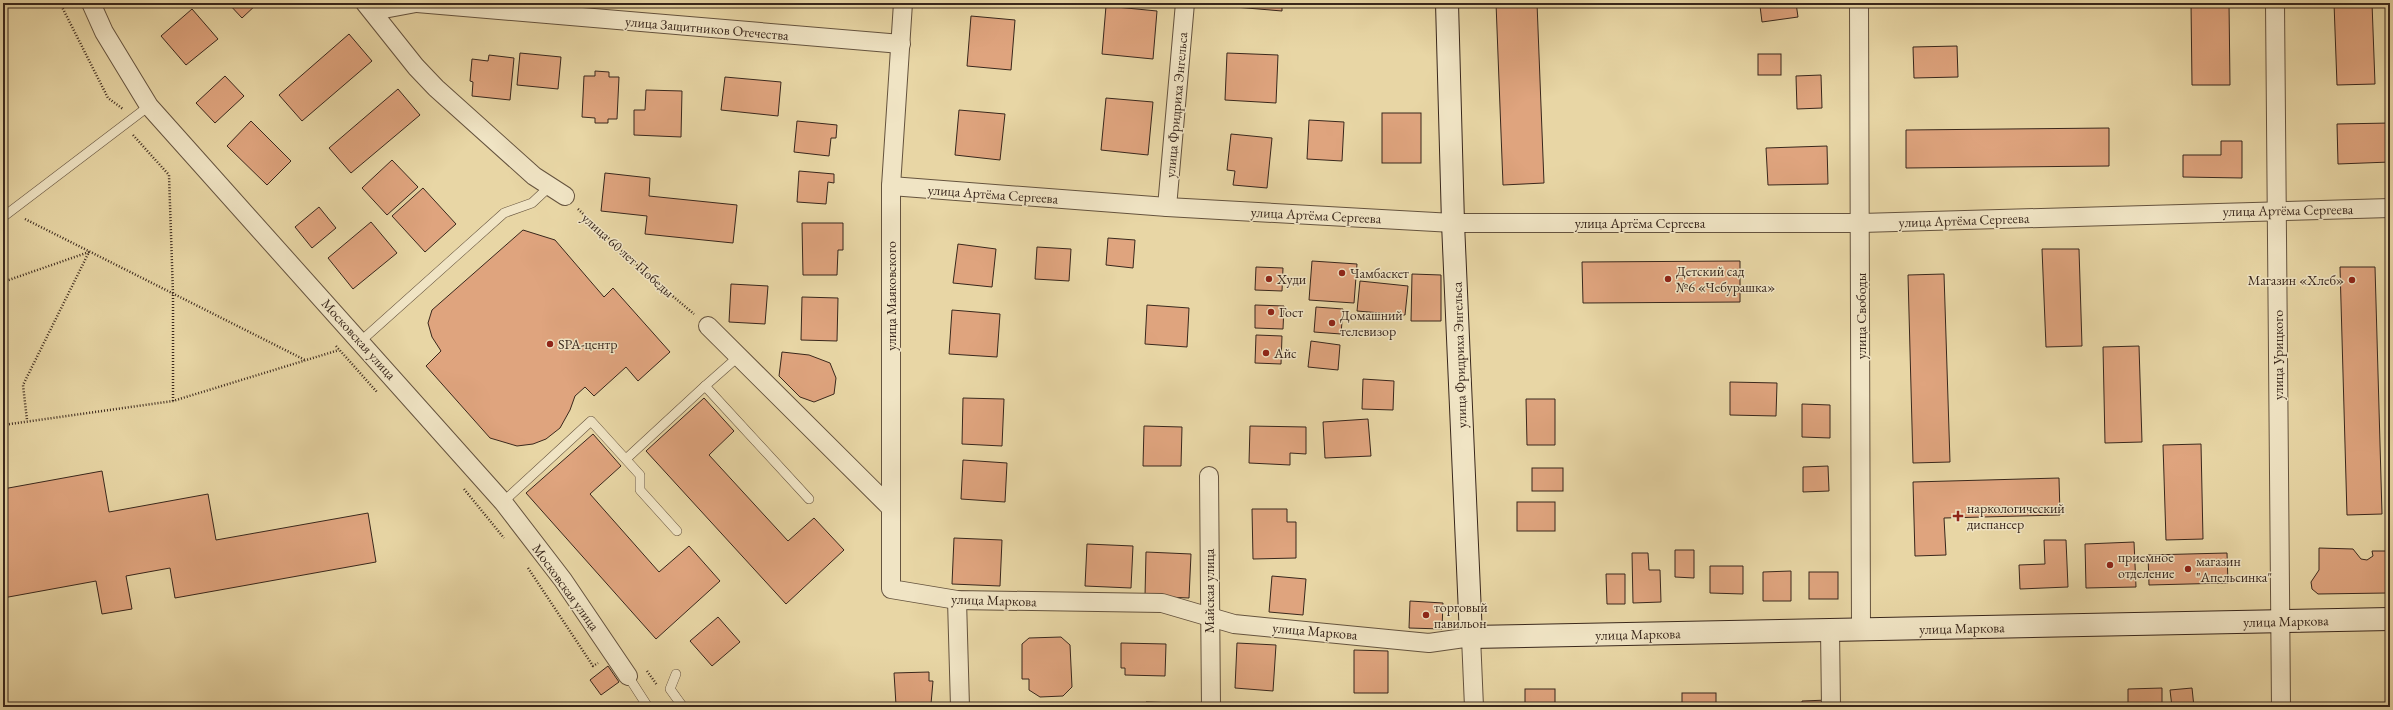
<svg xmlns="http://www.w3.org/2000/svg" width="2393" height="710" font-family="'EB Garamond',serif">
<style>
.building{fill:#dfa47e;stroke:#39271c}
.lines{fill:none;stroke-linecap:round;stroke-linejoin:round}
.lane-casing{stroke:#65533e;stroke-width:10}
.street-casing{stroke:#65533e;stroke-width:20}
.secondary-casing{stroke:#39271c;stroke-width:24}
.path{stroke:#39271c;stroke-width:2.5;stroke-dasharray:1 2;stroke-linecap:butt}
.lane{stroke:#f0e4c4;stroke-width:9}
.street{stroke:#f0e4c4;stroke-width:18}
.secondary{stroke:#f0e4c4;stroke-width:22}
.poi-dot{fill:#8f2418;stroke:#f0e4c4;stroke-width:1.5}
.labels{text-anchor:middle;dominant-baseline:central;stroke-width:3;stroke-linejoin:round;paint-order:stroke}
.street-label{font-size:14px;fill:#39271c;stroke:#f0e4c4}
.poi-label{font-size:14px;fill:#39271c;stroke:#f0e4c4;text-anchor:start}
</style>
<rect width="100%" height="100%" fill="#e8d6a5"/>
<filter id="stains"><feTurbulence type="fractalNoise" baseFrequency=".005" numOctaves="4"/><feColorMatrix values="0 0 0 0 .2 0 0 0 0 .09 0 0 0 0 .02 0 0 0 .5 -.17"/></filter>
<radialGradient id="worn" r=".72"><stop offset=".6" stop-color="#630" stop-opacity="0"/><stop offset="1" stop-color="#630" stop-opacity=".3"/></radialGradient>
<g class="building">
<polygon points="228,3 258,3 242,18"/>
<polygon points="830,3 856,3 856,5"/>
<polygon points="1235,3 1282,3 1282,11 1235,7"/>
<polygon points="1496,3 1537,3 1544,183 1503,185"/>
<polygon points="1785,3 1796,3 1798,17 1762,22 1760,6"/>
<polygon points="2191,3 2229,3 2230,85 2192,85"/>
<polygon points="2334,3 2372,3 2375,84 2337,85"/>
<polygon points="1106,6 1157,11 1153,59 1102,54"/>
<polygon points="192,9 218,39 186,65 161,36"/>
<polygon points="971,16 1015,20 1011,70 967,66"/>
<polygon points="349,34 372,61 302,121 279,95"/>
<polygon points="1957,46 1958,77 1914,78 1913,47"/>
<polygon points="520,53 561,57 558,89 517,85"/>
<polygon points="1227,53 1278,55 1276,103 1225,100"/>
<rect x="1758" y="54" width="23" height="21"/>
<polygon points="489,55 514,58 510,100 472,96 473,82 470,81 472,59 488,61"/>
<polygon points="595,71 609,72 609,77 619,77 617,119 608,119 608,123 595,123 595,118 582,117 584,76 595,76"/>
<polygon points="1821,75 1822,108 1797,109 1796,76"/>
<polygon points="225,76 244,96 215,123 196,103"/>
<polygon points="725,77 781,82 778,116 721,110"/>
<polygon points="398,89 420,115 351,173 329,148"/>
<polygon points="646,90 682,91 681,137 634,135 634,110 645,110"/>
<polygon points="1106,98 1153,102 1148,155 1101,150"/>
<polygon points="959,110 1005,114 1000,160 955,155"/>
<rect x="1382" y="113" width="39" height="50"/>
<polygon points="1309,120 1344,122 1342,161 1307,159"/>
<polygon points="251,121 291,161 267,185 227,146"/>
<polygon points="797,121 837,125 836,138 831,138 829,156 794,152"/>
<polygon points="2390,123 2390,162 2338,164 2337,124"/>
<polygon points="2109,128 2109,166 1906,168 1906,130"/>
<polygon points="1231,134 1272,138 1267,188 1233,185 1235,171 1227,170"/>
<polygon points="2221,141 2242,141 2242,178 2183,177 2183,155 2221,155"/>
<polygon points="1827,146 1828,184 1768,185 1766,148"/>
<polygon points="392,160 418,187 387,215 362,188"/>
<polygon points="799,171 834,174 834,183 828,182 826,204 797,202"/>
<polygon points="605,173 650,178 649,196 737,205 733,243 645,234 647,216 601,211"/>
<polygon points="423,188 456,224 425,252 392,216"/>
<polygon points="319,207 336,228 312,248 295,227"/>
<polygon points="371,222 397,253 353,289 328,258"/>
<polygon points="802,223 843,223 843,250 838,250 837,275 803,275"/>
<polygon points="523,230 555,240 604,297 613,288 670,352 638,381 626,367 594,396 585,387 575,396 570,410 560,428 546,439 533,444 517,446 490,438 426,366 441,351 432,337 428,323 432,310"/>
<polygon points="1108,238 1135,240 1133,268 1106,265"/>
<polygon points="958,244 996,249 992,287 953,283"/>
<polygon points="1037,247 1071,249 1069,281 1035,279"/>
<polygon points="2042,249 2079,249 2082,346 2046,347"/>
<polygon points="1312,261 1357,264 1354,303 1309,300"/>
<polygon points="1740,261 1740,302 1583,303 1582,262"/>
<polygon points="1256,267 1283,268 1282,291 1255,290"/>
<polygon points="2340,267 2375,267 2382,514 2347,515"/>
<polygon points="1412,274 1441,275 1441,321 1411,321"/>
<polygon points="1944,274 1950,462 1913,463 1908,275"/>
<polygon points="1360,281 1408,286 1405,315 1357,311"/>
<polygon points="731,284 768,286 765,324 729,322"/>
<polygon points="802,297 838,298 837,341 801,340"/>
<polygon points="1147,305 1189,308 1187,347 1145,344"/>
<polygon points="1255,305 1284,306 1283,329 1255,328"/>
<polygon points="1316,307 1343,309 1341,334 1314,332"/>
<polygon points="952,310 1000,314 997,357 949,354"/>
<polygon points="1256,335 1282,336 1281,364 1255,363"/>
<polygon points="1311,341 1340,345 1338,370 1308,367"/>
<polygon points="2139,346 2142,442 2105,443 2103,347"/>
<polygon points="782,352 809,355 830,363 836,378 834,394 814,402 800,397 779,376"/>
<polygon points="1363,379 1394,381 1393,410 1362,409"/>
<polygon points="1730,382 1777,383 1776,416 1730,415"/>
<polygon points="704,398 734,431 709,455 788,541 814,518 844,550 786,604 646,451"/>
<polygon points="963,398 1004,399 1002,446 962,444"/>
<polygon points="1526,399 1555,399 1555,445 1527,445"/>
<polygon points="1802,404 1830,405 1830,438 1802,437"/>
<polygon points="1368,419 1371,456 1325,458 1323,422"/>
<polygon points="1144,426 1182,427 1181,466 1143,466"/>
<polygon points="1250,426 1306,427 1306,454 1290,453 1290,465 1249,463"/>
<polygon points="593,434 621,466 590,494 659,572 689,546 720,581 656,639 526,493"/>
<polygon points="2201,444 2203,539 2166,540 2163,445"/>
<polygon points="963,460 1007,463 1005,502 961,499"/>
<polygon points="1828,466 1829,491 1803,492 1803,467"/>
<rect x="1532" y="468" width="31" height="23"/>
<polygon points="102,471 109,512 208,494 216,540 368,513 376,562 175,598 170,568 126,576 132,609 102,614 96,581 3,598 3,489"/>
<polygon points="2059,478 2060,515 1944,518 1946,555 1915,556 1913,482"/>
<rect x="1517" y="502" width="38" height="29"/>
<polygon points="1252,509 1287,509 1287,522 1296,522 1296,558 1253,559"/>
<polygon points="954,538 1002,540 1000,586 952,584"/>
<polygon points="2044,540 2066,540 2068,587 2020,589 2019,565 2045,564"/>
<polygon points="2134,542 2136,587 2086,588 2085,544"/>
<polygon points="1087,544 1133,546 1131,588 1085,586"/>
<polygon points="2319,548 2353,549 2361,559 2367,560 2373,556 2372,551 2386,551 2387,593 2318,594 2312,589 2311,582 2319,570"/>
<polygon points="1675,550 1694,550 1694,578 1675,577"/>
<polygon points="1146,552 1191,554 1189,598 1145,596"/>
<polygon points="1632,553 1648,553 1649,570 1660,570 1661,602 1633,603"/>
<polygon points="2227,553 2228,583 2149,585 2148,555"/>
<polygon points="1710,566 1743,566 1743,594 1710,593"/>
<polygon points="1791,571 1791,601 1763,601 1763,572"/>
<rect x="1809" y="572" width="29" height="27"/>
<polygon points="1606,574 1625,574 1625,604 1607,604"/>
<polygon points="1272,576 1306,579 1303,615 1269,612"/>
<polygon points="1410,601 1443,603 1442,629 1409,628"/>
<polygon points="718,617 740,642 712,666 690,641"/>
<polygon points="1061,637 1070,645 1072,687 1063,696 1040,697 1029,690 1029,679 1022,679 1022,644 1029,638"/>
<polygon points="1121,643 1166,644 1165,676 1125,675 1125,668 1121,668"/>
<polygon points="1237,643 1276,645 1273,691 1235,688"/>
<polygon points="1354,650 1388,651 1388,693 1354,693"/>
<polygon points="608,666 619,682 601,695 590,680"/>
<polygon points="929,672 929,681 933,681 931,704 896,705 894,673"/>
<polygon points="2162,688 2162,707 2128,707 2128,689"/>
<polygon points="2192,688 2194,707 2172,707 2170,690"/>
<rect x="1525" y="689" width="30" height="18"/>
<rect x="1682" y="693" width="34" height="14"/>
<polygon points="1828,700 1828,707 1802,707 1802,701"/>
<polygon points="1146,702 1179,703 1184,707 1141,707"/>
</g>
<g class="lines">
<defs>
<g id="lane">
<polyline points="3,217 149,106"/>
<polyline points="361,341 504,213 532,203 548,188"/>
<polyline points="705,386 739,356"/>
<polyline points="626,459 705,386 809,499"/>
<polyline points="503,502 591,421 640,475 640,490 677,531"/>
<polyline points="676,674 670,689 683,707"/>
<polyline points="628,676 648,707"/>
</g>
<g id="street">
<polyline points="91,3 104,32 149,106 503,502 563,580 628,676"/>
<polyline points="365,3 416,67 436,88 534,176 565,196"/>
<polyline points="417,3 901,44"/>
<polyline points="903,3 891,186 891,589 957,600 1162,603 1234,624 1429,643 1471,637 1474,707"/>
<polyline points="1859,3 1861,630"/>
<polyline points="2275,3 2281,707"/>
<polyline points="373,11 416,3"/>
<polyline points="891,186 1167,207 1453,223 1861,223 2390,208"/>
<polyline points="1167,207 1185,3"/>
<polyline points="708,326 891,508"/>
<polyline points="1209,476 1211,707"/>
<polyline points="957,600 960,707"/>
<polyline points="1830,630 1831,707"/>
</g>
<polyline id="secondary" points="1447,3 1453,223 1471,637 2390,619"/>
</defs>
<use href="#lane" class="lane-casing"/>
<use href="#street" class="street-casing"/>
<use href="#secondary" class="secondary-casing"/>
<g class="path">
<polyline points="60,3 108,98 123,109"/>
<polyline points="133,135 169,175 173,294 173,401"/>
<polyline points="578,209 645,273 694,314"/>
<polyline points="25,219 305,360"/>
<polyline points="3,282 89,252 23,385 27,420"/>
<polyline points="336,346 377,392"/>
<polyline points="3,425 173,401 339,350"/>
<polyline points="464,489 504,538"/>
<polyline points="528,568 593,666 598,663"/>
<polyline points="647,671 657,685"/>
</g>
<use href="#lane" class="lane"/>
<use href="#street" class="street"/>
<use href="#secondary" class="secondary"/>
</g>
<g class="poi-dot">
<circle cx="1342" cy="273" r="4"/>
<circle cx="1269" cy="279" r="4"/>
<circle cx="1668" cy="279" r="4"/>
<circle cx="2352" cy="280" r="4"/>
<circle cx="1271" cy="312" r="4"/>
<circle cx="1332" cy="323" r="4"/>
<circle cx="550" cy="344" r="4"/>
<circle cx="1266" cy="353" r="4"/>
<path d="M1956 510h4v4h4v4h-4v4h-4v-4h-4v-4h4z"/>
<circle cx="2110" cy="565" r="4"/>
<circle cx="2188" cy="569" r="4"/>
<circle cx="1426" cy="615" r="4"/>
</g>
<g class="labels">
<g class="street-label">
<text transform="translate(707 28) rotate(5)">улица Защитников Отечества</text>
<text transform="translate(1176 105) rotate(-85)">улица Фридриха Энгельса</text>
<text transform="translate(993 194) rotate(4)">улица Артёма Сергеева</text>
<text transform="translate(2288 210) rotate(-1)">улица Артёма Сергеева</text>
<text transform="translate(1316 215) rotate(3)">улица Артёма Сергеева</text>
<text transform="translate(1964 220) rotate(-2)">улица Артёма Сергеева</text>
<text x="1640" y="223">улица Артёма Сергеева</text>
<text transform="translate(628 255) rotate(42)">улица 60 лет Победы</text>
<text transform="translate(891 296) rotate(-90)">улица Маяковского</text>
<text transform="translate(1861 316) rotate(-90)">улица Свободы</text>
<text transform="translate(359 339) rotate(48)">Московская улица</text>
<text transform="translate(1459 355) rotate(-92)">улица Фридриха Энгельса</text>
<text transform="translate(2278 355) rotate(-90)">улица Урицкого</text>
<text transform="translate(566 587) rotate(54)">Московская улица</text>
<text transform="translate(1209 591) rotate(-90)">Майская улица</text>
<text transform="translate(994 600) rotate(2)">улица Маркова</text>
<text transform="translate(2286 621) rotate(-1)">улица Маркова</text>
<text transform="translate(1962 628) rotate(-1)">улица Маркова</text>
<text transform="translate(1315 631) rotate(5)">улица Маркова</text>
<text transform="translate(1638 634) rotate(-1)">улица Маркова</text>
</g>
<g class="poi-label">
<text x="1676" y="271">Детский сад<tspan x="1676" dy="16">№6 «Чебурашка»</tspan></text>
<text x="1350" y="273">Чамбаскет</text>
<text x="1277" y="279">Худи</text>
<text x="2344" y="280" text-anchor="end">Магазин «Хлеб»</text>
<text x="1279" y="312">Гост</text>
<text x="1340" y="315">Домашний<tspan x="1340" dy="16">телевизор</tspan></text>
<text x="558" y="344">SPA-центр</text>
<text x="1274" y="353">Айс</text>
<text x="1967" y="508">наркологический<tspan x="1967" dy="16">диспансер</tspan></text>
<text x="2118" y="557">приемное<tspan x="2118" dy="16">отделение</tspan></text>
<text x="2196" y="561">магазин<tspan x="2196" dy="16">"Апельсинка"</tspan></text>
<text x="1434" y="607">торговый<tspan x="1434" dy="16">павильон</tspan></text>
</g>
</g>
<rect width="2393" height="710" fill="none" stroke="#e8d6a5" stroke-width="16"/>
<rect x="4" y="4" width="2385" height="702" fill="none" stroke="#39271c" stroke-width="2"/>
<rect x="8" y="8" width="2377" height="694" fill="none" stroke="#39271c"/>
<rect width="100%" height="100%" filter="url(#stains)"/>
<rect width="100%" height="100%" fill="url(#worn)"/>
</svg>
